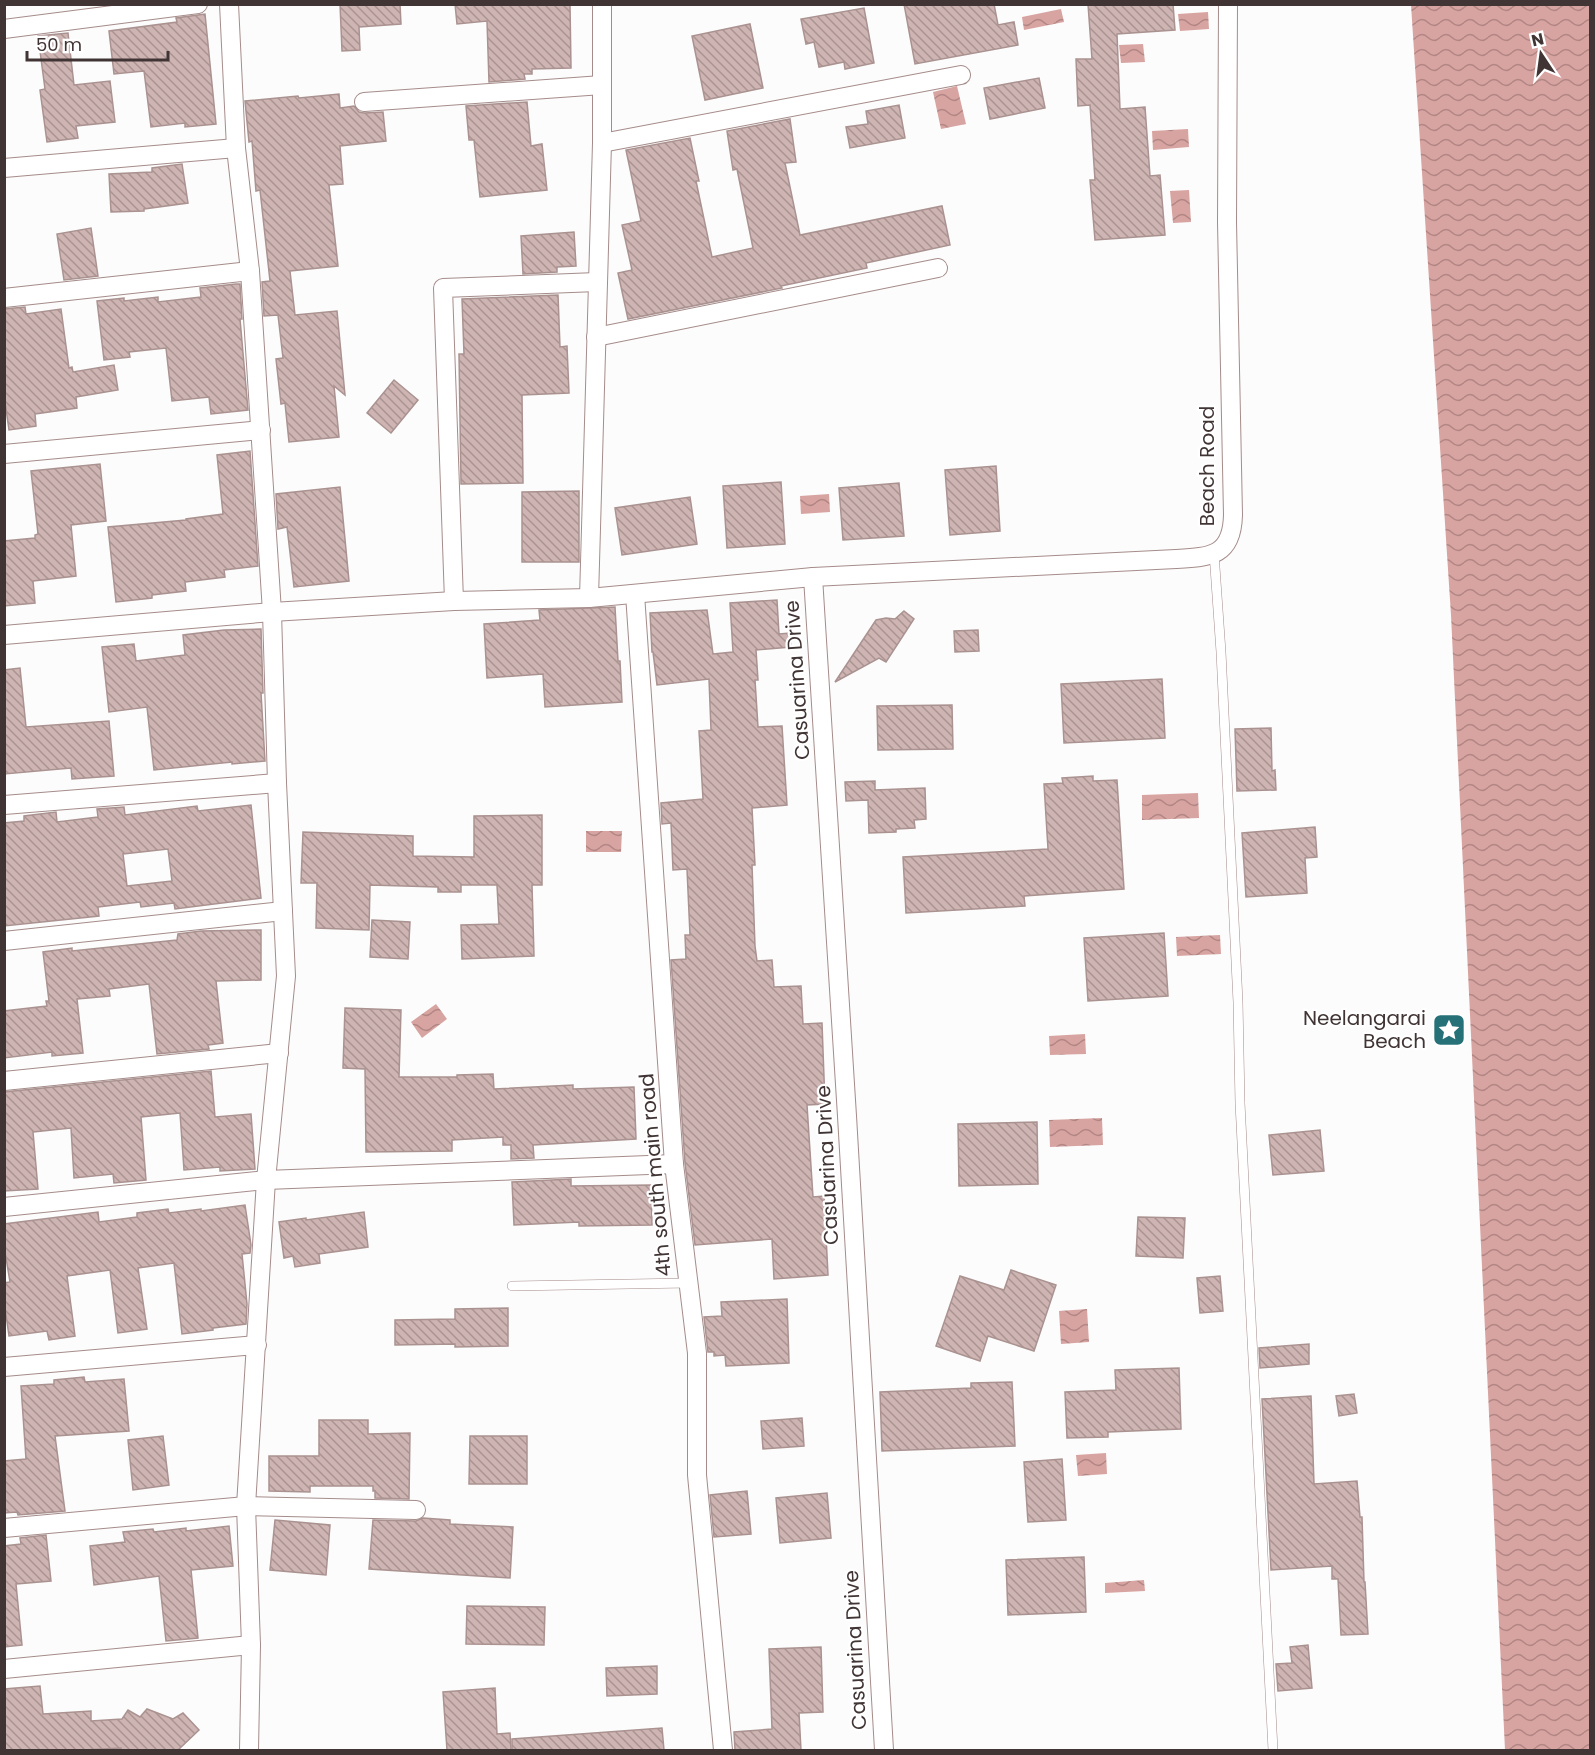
<svg xmlns="http://www.w3.org/2000/svg" width="1595" height="1755" font-family="Poppins,sans-serif">
<style>
.water{fill:url(#water-waves)}
.building{fill:url(#building-back-hatch);stroke:#aa9290;stroke-width:1.5;fill-rule:evenodd}
.lines{fill:none;stroke-linecap:round;stroke-linejoin:round}
.lane-casing{stroke:#a58c8a;stroke-width:10}
.street-casing{stroke:#a58c8a;stroke-width:20}
.lane{stroke:#fff;stroke-width:9}
.street{stroke:#fff;stroke-width:18}
.labels{text-anchor:middle;dominant-baseline:central;stroke-width:4.5;stroke-linejoin:round;paint-order:stroke}
.street-label{font-size:20px;fill:#403534;stroke:#fff}
.poi-label{font-size:20px;fill:#403534;stroke:#fff;text-anchor:end}
</style>
<defs>
<pattern id="water-waves" width="16" height="10" patternUnits="userSpaceOnUse" patternTransform="scale(1.5)"><rect width="16" height="10" fill="#d8a4a1"/><path d="M0 5q4-4 8 0t8 0" fill="none" stroke="#b18684"/></pattern>
<pattern id="building-back-hatch" width="6" height="6" patternUnits="userSpaceOnUse" patternTransform="scale(1.5)"><rect width="6" height="6" fill="#ceb5b3"/><path d="M-1 5l2 2M0 0l6 6M5-1l2 2" fill="none" stroke="#a99492"/></pattern>
</defs>
<rect width="100%" height="100%" fill="#fcfcfc"/>
<g class="water">
<polygon points="1411,5 1590,5 1590,1750 1505,1750 1451,615"/>
<polygon points="1061,9 1064,22 1024,30 1022,17"/>
<polygon points="1208,12 1209,29 1180,31 1178,14"/>
<polygon points="1143,44 1145,62 1121,63 1119,45"/>
<polygon points="957,86 966,124 941,129 933,92"/>
<polygon points="1188,129 1189,147 1153,150 1152,131"/>
<polygon points="1189,190 1191,222 1173,223 1170,191"/>
<polygon points="829,494 830,512 801,514 800,496"/>
<polygon points="1198,793 1199,818 1142,820 1142,795"/>
<polygon points="586,831 622,831 621,852 586,852"/>
<polygon points="1220,935 1221,954 1177,956 1176,937"/>
<polygon points="436,1004 447,1019 422,1038 411,1022"/>
<polygon points="1085,1034 1086,1054 1050,1055 1049,1036"/>
<polygon points="1102,1118 1103,1145 1050,1147 1049,1120"/>
<polygon points="1087,1309 1089,1342 1061,1344 1059,1311"/>
<polygon points="1106,1453 1107,1474 1078,1476 1076,1455"/>
<polygon points="1144,1580 1145,1591 1105,1593 1105,1583"/>
</g>
<g class="building">
<polygon points="340,4 400,4 401,24 359,27 360,50 342,51"/>
<polygon points="455,4 570,4 571,68 532,69 532,74 524,74 525,79 489,82 487,21 457,24"/>
<polygon points="904,4 994,4 998,25 1014,22 1018,45 915,64"/>
<polygon points="1088,4 1173,4 1175,30 1117,34 1120,109 1145,107 1150,176 1160,175 1165,235 1095,240 1090,180 1095,180 1090,105 1078,106 1076,59 1092,59"/>
<polygon points="864,8 874,63 845,69 844,62 819,67 814,42 806,44 801,19"/>
<polygon points="205,14 216,124 185,127 185,123 151,127 144,71 114,74 109,31 177,22 176,18"/>
<polygon points="750,24 763,88 705,100 692,36"/>
<polygon points="68,33 74,85 110,81 115,122 76,126 78,138 47,142 40,90 45,89 38,36"/>
<polygon points="1039,78 1045,108 990,119 984,88"/>
<polygon points="339,94 340,108 354,106 359,112 364,113 383,112 386,141 340,146 343,184 329,185 338,266 290,271 295,315 337,311 345,395 334,386 339,437 289,442 285,403 281,404 276,359 283,358 278,315 264,316 262,282 270,281 260,190 256,191 252,141 249,142 245,101 298,96 299,98"/>
<polygon points="527,102 531,146 542,144 547,190 480,197 474,140 469,140 466,106"/>
<polygon points="899,105 905,138 850,148 846,127 868,124 866,111"/>
<polygon points="790,119 796,162 785,163 800,235 942,206 950,245 866,263 867,268 781,286 782,288 628,319 618,273 632,270 622,225 641,221 626,150 690,138 699,181 696,181 712,257 753,248 737,169 733,170 727,131"/>
<polygon points="182,164 188,203 144,209 144,211 111,212 109,174 152,172 152,168"/>
<polygon points="91,228 98,276 64,280 57,234"/>
<polygon points="574,232 576,266 557,267 557,272 523,274 521,236"/>
<polygon points="236,284 240,284 242,319 240,319 248,410 211,414 209,397 172,401 166,348 129,352 130,357 104,360 97,301 124,298 124,301 158,297 158,302 201,297 200,288"/>
<polygon points="558,295 560,347 567,346 569,393 522,395 523,483 461,484 459,354 464,354 462,299"/>
<polygon points="25,307 26,314 61,309 69,368 72,367 73,372 114,365 118,390 76,397 77,408 35,414 36,426 9,430 4,395 4,309"/>
<polygon points="394,380 418,400 391,433 367,413"/>
<polygon points="250,451 258,566 224,570 225,577 185,582 186,591 152,595 152,598 116,602 108,527 186,520 186,519 223,514 217,455"/>
<polygon points="100,464 106,521 71,525 76,576 33,581 35,603 4,606 4,541 35,538 35,535 38,534 31,471"/>
<polygon points="996,466 1000,531 950,535 945,470"/>
<polygon points="781,482 785,544 727,548 723,486"/>
<polygon points="899,483 904,536 843,540 839,488"/>
<polygon points="340,487 349,581 294,587 287,527 278,529 276,494"/>
<polygon points="579,491 579,562 522,562 522,492"/>
<polygon points="690,497 697,544 622,555 615,508"/>
<polygon points="777,600 779,634 790,633 791,647 756,650 758,680 755,680 758,727 782,726 787,805 752,808 755,865 752,865 755,946 757,961 772,960 774,987 801,986 803,1024 822,1023 825,1104 807,1105 813,1197 824,1196 828,1275 774,1279 772,1239 695,1245 685,1163 671,960 686,959 685,935 690,935 687,869 673,870 671,823 662,824 661,803 703,799 699,731 711,730 709,679 657,685 653,652 652,652 650,613 707,610 713,654 733,652 730,603"/>
<polygon points="615,607 618,661 620,661 622,702 545,707 543,674 487,678 484,624 540,620 539,610"/>
<polygon points="904,611 914,619 886,662 879,658 835,682 876,620 886,618 895,619"/>
<polygon points="261,629 263,693 261,693 265,761 232,764 232,762 154,770 147,707 109,712 102,647 134,644 136,661 185,655 183,635 224,630"/>
<polygon points="978,630 979,651 955,652 954,631"/>
<polygon points="20,668 26,727 109,721 114,776 72,779 71,768 4,774 4,670"/>
<polygon points="1162,679 1165,738 1064,743 1061,684"/>
<polygon points="952,705 953,749 878,750 877,706"/>
<polygon points="1271,728 1272,771 1275,770 1276,790 1237,791 1235,729"/>
<polygon points="1093,776 1093,781 1117,780 1124,889 1024,896 1025,906 906,913 903,857 1048,849 1044,784 1063,783 1062,778"/>
<polygon points="875,781 875,790 925,788 926,819 914,820 915,828 896,829 896,832 869,833 868,800 846,801 845,782"/>
<path d="M 251,805 L 261,898 L 175,909 L 174,903 L 141,907 L 140,902 L 98,907 L 99,916 L 4,926 L 4,823 L 24,821 L 24,816 L 56,812 L 57,822 L 98,817 L 97,809 L 124,807 L 125,815 L 197,806 L 198,811 ZM 168,849 L 172,881 L 127,886 L 123,854 Z"/>
<polygon points="542,815 542,885 532,885 534,956 462,959 461,925 499,924 497,885 461,885 461,892 438,892 438,887 370,885 369,930 316,928 317,883 301,883 303,832 413,836 413,856 474,857 474,816"/>
<polygon points="1315,827 1317,857 1305,858 1307,893 1246,897 1242,833"/>
<polygon points="372,920 410,922 408,959 370,957"/>
<polygon points="261,930 261,980 216,981 223,1043 208,1045 209,1049 157,1054 149,984 109,989 110,996 77,999 83,1053 52,1056 52,1052 4,1058 4,1011 47,1006 46,1001 49,1001 43,952 72,948 72,951 177,940 178,934 201,931"/>
<polygon points="1164,933 1168,996 1088,1001 1084,938"/>
<polygon points="345,1008 401,1010 399,1077 457,1077 457,1075 493,1074 494,1089 573,1085 573,1089 634,1087 636,1139 533,1145 534,1158 511,1159 511,1145 503,1145 503,1137 452,1140 452,1151 366,1152 365,1069 343,1068"/>
<polygon points="211,1071 215,1117 251,1114 255,1169 220,1171 220,1167 184,1170 180,1113 141,1117 146,1180 114,1183 113,1174 74,1178 71,1128 33,1132 38,1189 4,1191 4,1092"/>
<polygon points="1037,1122 1038,1184 959,1186 958,1124"/>
<polygon points="1320,1130 1324,1171 1273,1175 1269,1135"/>
<polygon points="571,1179 571,1186 651,1185 652,1225 579,1226 579,1222 514,1225 512,1182"/>
<polygon points="245,1205 251,1245 250,1253 242,1254 247,1304 246,1324 213,1328 213,1330 182,1334 174,1263 138,1268 147,1329 118,1333 110,1270 67,1276 75,1336 49,1340 47,1331 9,1336 4,1301 4,1283 10,1282 4,1246 4,1224 98,1212 99,1222 137,1217 137,1213 168,1209 169,1213 201,1209 201,1211"/>
<polygon points="364,1212 368,1247 319,1254 320,1263 295,1267 293,1256 284,1258 279,1222 306,1218 306,1220"/>
<polygon points="1138,1217 1185,1218 1183,1258 1136,1256"/>
<polygon points="1011,1270 1056,1285 1034,1351 988,1336 980,1361 936,1346 960,1276 1004,1290"/>
<polygon points="1220,1276 1223,1311 1200,1313 1197,1278"/>
<polygon points="787,1299 789,1363 726,1366 725,1355 714,1356 714,1352 708,1352 704,1317 722,1316 721,1302"/>
<polygon points="508,1308 508,1346 455,1347 455,1344 395,1345 395,1320 455,1319 455,1309"/>
<polygon points="1309,1344 1309,1364 1260,1368 1259,1348"/>
<polygon points="1179,1368 1181,1429 1108,1432 1108,1437 1067,1438 1065,1392 1116,1390 1115,1370"/>
<polygon points="84,1377 85,1382 124,1379 129,1431 55,1436 65,1511 18,1515 17,1512 4,1513 4,1461 26,1459 21,1386 54,1384 54,1380"/>
<polygon points="1012,1382 1015,1446 882,1451 880,1392 971,1388 971,1383"/>
<polygon points="1354,1394 1357,1413 1339,1416 1336,1396"/>
<polygon points="1311,1396 1314,1484 1357,1481 1360,1517 1362,1517 1364,1582 1365,1582 1368,1634 1341,1635 1338,1579 1332,1579 1332,1566 1271,1570 1262,1399"/>
<polygon points="802,1418 804,1446 763,1449 761,1421"/>
<polygon points="319,1420 368,1420 368,1434 410,1433 409,1499 375,1498 375,1491 373,1491 373,1486 310,1486 310,1492 269,1491 269,1456 319,1456"/>
<polygon points="163,1436 169,1485 133,1490 128,1440"/>
<polygon points="470,1436 527,1436 527,1484 469,1484"/>
<polygon points="1062,1459 1066,1520 1028,1522 1024,1462"/>
<polygon points="747,1491 751,1534 714,1537 710,1495"/>
<polygon points="827,1493 831,1538 780,1543 776,1498"/>
<polygon points="423,1518 450,1520 450,1524 513,1527 510,1578 369,1569 373,1520 416,1521"/>
<polygon points="275,1520 330,1525 326,1575 270,1570"/>
<polygon points="229,1526 233,1566 191,1570 198,1638 166,1641 159,1576 94,1585 90,1546 125,1542 123,1532 153,1529 154,1532 186,1528 186,1531"/>
<polygon points="46,1535 51,1581 16,1584 22,1645 4,1647 4,1546 21,1544 20,1538"/>
<polygon points="1084,1557 1086,1612 1008,1615 1006,1560"/>
<polygon points="467,1606 545,1607 544,1645 466,1644"/>
<polygon points="1308,1645 1312,1688 1278,1691 1276,1664 1292,1663 1290,1647"/>
<polygon points="821,1647 823,1712 799,1713 801,1750 735,1750 734,1732 772,1729 769,1649"/>
<polygon points="657,1666 657,1694 607,1696 606,1668"/>
<polygon points="40,1686 43,1714 91,1711 91,1721 122,1719 128,1710 140,1717 147,1709 173,1719 183,1713 199,1730 178,1750 121,1750 121,1748 83,1750 4,1750 4,1689"/>
<polygon points="495,1688 497,1734 510,1733 511,1750 447,1750 443,1692"/>
<polygon points="662,1728 664,1750 512,1750 512,1739"/>
</g>
<g class="lines">
<defs>
<g id="lane">
<polyline points="1214,553 1221,652 1238,1002 1240,1103 1273,1750"/>
<polyline points="512,1286 688,1283"/>
</g>
<g id="street">
<polyline points="229,4 236,148 250,271 272,612 277,783 286,976 266,1180 246,1506 251,1645 249,1750"/>
<polyline points="4,29 198,4"/>
<polyline points="364,102 602,85"/>
<polyline points="602,143 961,75"/>
<polyline points="4,168 236,148"/>
<polyline points="4,298 250,271"/>
<polyline points="596,337 938,268"/>
<polyline points="4,454 261,430"/>
<polyline points="813,577 847,1116 884,1750"/>
<polyline points="635,594 674,1164 697,1353 697,1475 723,1750"/>
<polyline points="589,598 602,143 602,4"/>
<polyline points="454,601 443,288 597,282"/>
<path d="M 4,635 L 272,612 L 454,601 L 589,598 L 813,577 L 1176,559 C 1211,557 1232,556 1233,515 L 1227,222 L 1228,4"/>
<polyline points="4,805 277,783"/>
<polyline points="4,941 283,911"/>
<polyline points="4,1081 279,1053"/>
<polyline points="4,1207 266,1180 674,1164"/>
<polyline points="4,1367 257,1345"/>
<polyline points="4,1528 246,1506 416,1510"/>
<polyline points="4,1669 251,1645"/>
</g>
</defs>
<use href="#lane" class="lane-casing"/>
<use href="#street" class="street-casing"/>
<use href="#lane" class="lane"/>
<use href="#street" class="street"/>
</g>
<defs>
<symbol id="sight-square" viewBox="-11 -11 22 22"><rect x="-9" y="-9" width="18" height="18" rx="4" fill="#267077" stroke="#fff"/><path d="M0-6L1.8-2.2L6-1.7L2.9 1.2L3.7 5.4L0 3.3L-3.7 5.4L-2.9 1.2L-6-1.7L-1.8-2.2Z" fill="#fff"/></symbol>
</defs>
<g fill-rule="evenodd">
<use href="#sight-square" x="1430" y="1011" width="38" height="38"/>
</g>
<g class="labels">
<g class="street-label">
<text transform="translate(1207 466) rotate(-90)">Beach Road</text>
<text transform="translate(797 680) rotate(-94)">Casuarina Drive</text>
<text transform="translate(827 1165) rotate(-93)">Casuarina Drive</text>
<text transform="translate(655 1175) rotate(-95)">4th south main road</text>
<text transform="translate(855 1650) rotate(-93)">Casuarina Drive</text>
</g>
<g class="poi-label">
<text x="1426" y="1018">Neelangarai<tspan x="1426" dy="23">Beach</tspan></text>
</g>
</g>
<rect width="1595" height="1755" fill="none" stroke="#403534" stroke-width="12"/>
<g transform="translate(1541 54) rotate(347)" stroke="#ffffff" stroke-width="4.5" paint-order="stroke">
<path d="M0-4.5L10 22L0 15L-10 22Z" fill="#403534"/>
<text y="-9" font-size="16" font-weight="bold" text-anchor="middle" fill="#403534">N</text>
</g>
<path d="M27 51v9h141v-9" fill="none" stroke="#403534" stroke-width="3"/>
<text x="36" y="51" font-size="18" fill="#403534" stroke="#ffffff" stroke-width="4.5" paint-order="stroke">50 m</text>
</svg>
